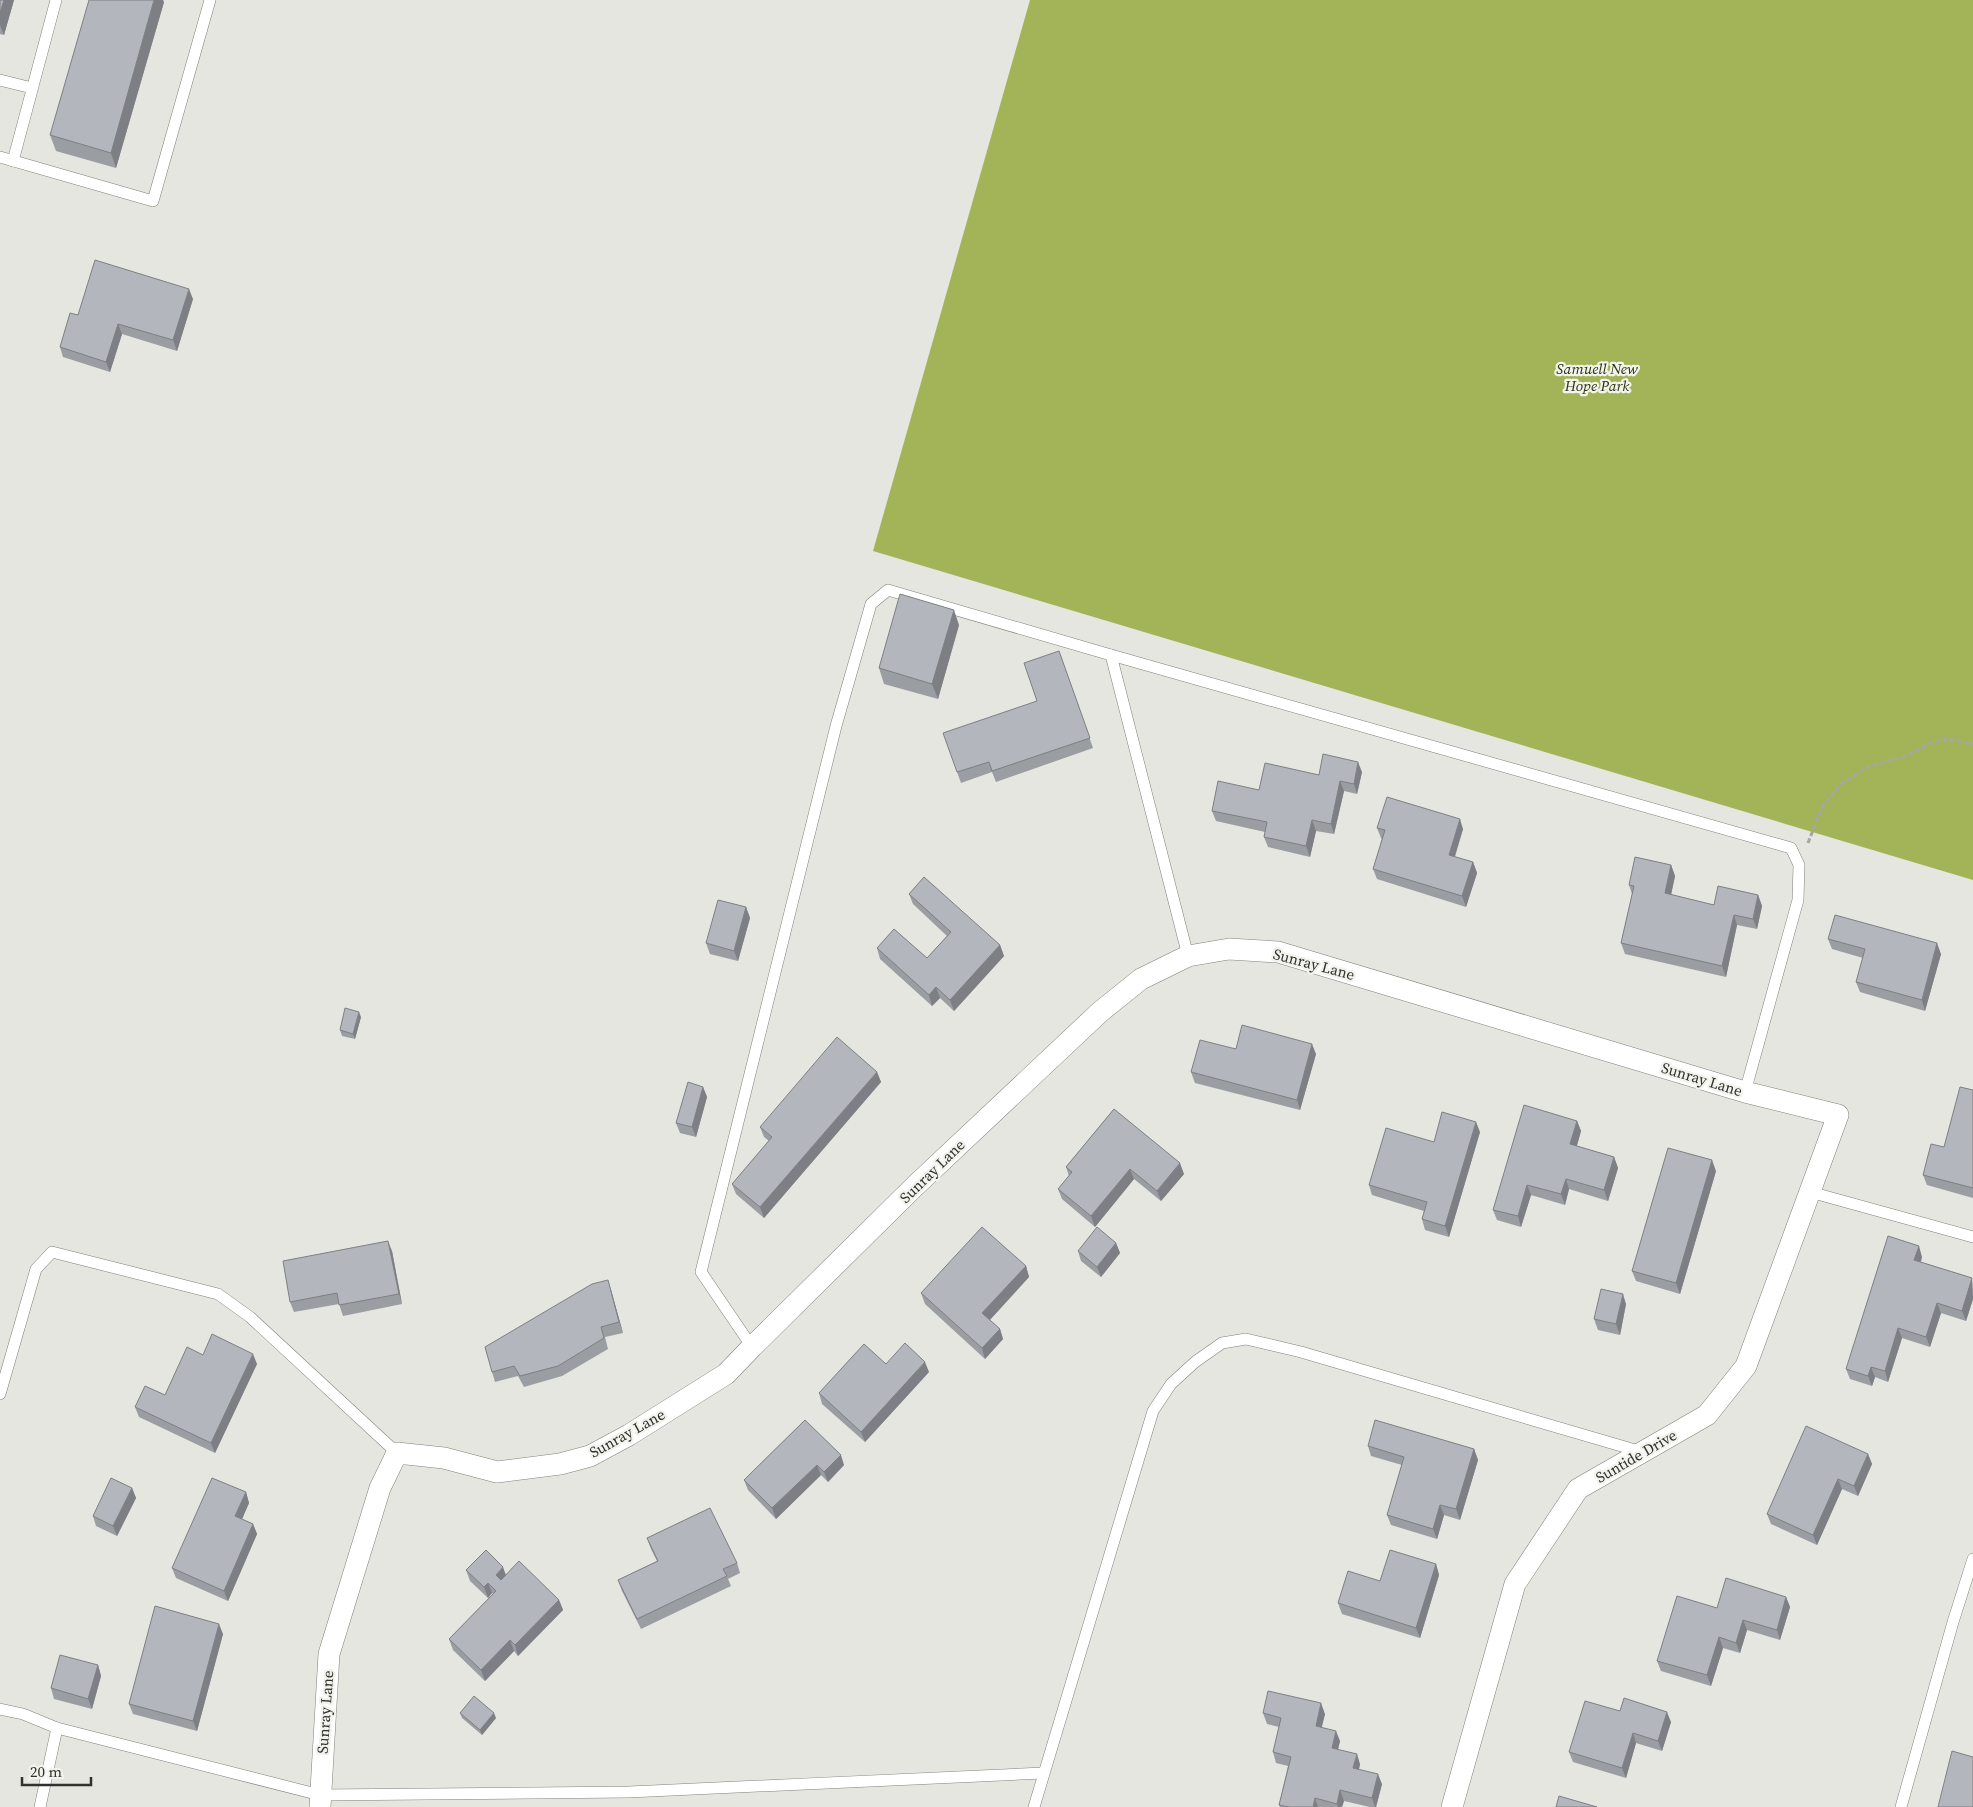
<svg xmlns="http://www.w3.org/2000/svg" width="1973" height="1807" font-family="'Source Serif 4',serif">
<style>
.forest{fill:#a3b357}
.lines{fill:none;stroke-linecap:round;stroke-linejoin:round}
.lane-casing{stroke:#81827c;stroke-width:12}
.street-casing{stroke:#81827c;stroke-width:22}
.path{stroke:#a6a7a2;stroke-width:3;stroke-dasharray:5 2.5;stroke-linecap:butt}
.lane{stroke:#fff;stroke-width:11}
.street{stroke:#fff;stroke-width:21}
.wall{fill:#9a9da2}
.shaded-wall{fill:#7d7f84}
.building{fill:#b3b6bc;stroke:#7d7f84}
.labels{text-anchor:middle;dominant-baseline:central;stroke-width:4.5;stroke-linejoin:round;paint-order:stroke}
.park-label{font-size:15px;font-style:italic;fill:#2d330b;stroke:#f1f3ec}
.street-label{font-size:15px;fill:#31322f;stroke:#f1f3ec}
</style>
<rect width="100%" height="100%" fill="#e4e6df"/>
<polygon class="forest" points="1030,0 1973,0 1973,880 873,551"/>
<g class="lines">
<defs>
<g id="lane">
<polyline points="0,80 32,88"/>
<polyline points="0,157 153,201 210,0"/>
<polyline points="13,161 56,0"/>
<polyline points="1111,655 1188,956"/>
<polyline points="1810,1192 1973,1237"/>
<polyline points="752,1347 701,1272 836,726 871,604 888,590 1111,655 1791,848 1799,865 1798,900 1745,1092"/>
<polyline points="0,1394 36,1269 52,1252 218,1294 250,1317 397,1453"/>
<polyline points="0,1709 23,1714 57,1728 320,1795 629,1792 1043,1773"/>
<polyline points="40,1807 57,1728"/>
<polyline points="1034,1807 1153,1411 1171,1384 1195,1362 1222,1343 1246,1339 1301,1352 1642,1452"/>
<polyline points="1901,1807 1953,1622 1973,1559"/>
</g>
<polyline id="street" points="320,1807 329,1654 380,1488 397,1453 444,1458 497,1472 560,1464 590,1456 629,1435 726,1374 752,1347 915,1186 1100,1012 1141,979 1188,956 1229,949 1278,952 1745,1092 1838,1115 1746,1366 1707,1415 1578,1489 1515,1584 1452,1807"/>
</defs>
<use href="#lane" class="lane-casing"/>
<use href="#street" class="street-casing"/>
<polyline class="path" points="1808,843 1822,807 1841,784 1868,767 1911,754 1930,743 1947,739 1973,744"/>
<use href="#lane" class="lane"/>
<use href="#street" class="street"/>
</g>
<g class="wall">
<polygon points="0,0 14,0 4,35 0,34"/>
<polygon points="164,2 116,168 56,151 50,135"/>
<polygon points="193,299 177,351 122,334 110,372 63,357 60,347 78,315"/>
<polygon points="959,625 938,699 884,684 879,668"/>
<polygon points="1059,651 1093,748 996,782 992,772 961,783 957,772 1037,701"/>
<polygon points="1362,772 1357,794 1344,791 1334,834 1316,831 1310,857 1268,847 1264,837 1265,832 1216,821 1212,811 1259,790 1319,775"/>
<polygon points="1377,828 1463,829 1455,857 1473,862 1477,873 1466,907 1377,879 1373,869 1382,839 1381,838"/>
<polygon points="1671,865 1675,876 1671,895 1714,905 1758,895 1762,906 1757,929 1737,925 1726,977 1625,954 1621,943 1632,894 1629,885"/>
<polygon points="909,894 1000,945 1004,956 954,1011 940,998 932,1006 880,959 877,948 927,958 947,936 913,904"/>
<polygon points="746,907 750,918 738,961 710,954 706,943"/>
<polygon points="1828,939 1941,954 1925,1011 1860,992 1856,982 1863,958 1832,949"/>
<polygon points="361,1017 355,1039 342,1036 340,1030"/>
<polygon points="1236,1049 1316,1054 1300,1110 1195,1083 1191,1072"/>
<polygon points="877,1072 881,1082 764,1218 736,1194 732,1184 769,1141 764,1137 760,1127"/>
<polygon points="703,1087 707,1097 696,1137 680,1133 676,1123"/>
<polygon points="1973,1090 1973,1198 1927,1185 1923,1175 1944,1147"/>
<polygon points="1114,1109 1184,1174 1161,1201 1134,1179 1095,1227 1062,1199 1058,1189 1069,1176 1066,1167"/>
<polygon points="1577,1121 1581,1131 1577,1146 1614,1157 1618,1168 1608,1201 1569,1189 1565,1205 1531,1195 1521,1227 1497,1220 1493,1210"/>
<polygon points="1480,1132 1449,1237 1425,1230 1422,1219 1424,1211 1372,1195 1369,1185 1434,1142"/>
<polygon points="1716,1171 1680,1294 1636,1281 1632,1271"/>
<polygon points="1116,1243 1120,1253 1101,1277 1081,1261 1078,1251"/>
<polygon points="392,1251 402,1304 343,1316 339,1304 294,1312 290,1302"/>
<polygon points="1922,1257 1921,1262 1972,1278 1973,1299 1966,1321 1941,1313 1930,1347 1902,1338 1888,1382 1875,1377 1872,1386 1850,1379 1846,1369"/>
<polygon points="1026,1266 1029,1277 990,1320 1000,1329 1003,1339 985,1359 925,1304 921,1293"/>
<polygon points="611,1290 623,1333 605,1337 608,1349 562,1376 524,1387 518,1376 495,1382 492,1372"/>
<polygon points="1626,1304 1620,1335 1598,1330 1594,1319"/>
<polygon points="203,1355 257,1364 215,1453 139,1417 135,1407 165,1395"/>
<polygon points="886,1364 929,1372 865,1442 822,1404 819,1393"/>
<polygon points="805,1420 844,1465 828,1482 821,1475 776,1519 748,1490 744,1480"/>
<polygon points="1368,1446 1474,1449 1478,1460 1460,1520 1444,1515 1437,1539 1391,1525 1387,1515 1402,1465 1371,1456"/>
<polygon points="1868,1454 1872,1464 1858,1496 1842,1489 1817,1545 1771,1524 1767,1514"/>
<polygon points="132,1488 136,1498 117,1536 96,1526 93,1516"/>
<polygon points="246,1492 249,1503 242,1519 253,1524 257,1534 228,1601 176,1578 172,1568"/>
<polygon points="647,1538 737,1563 740,1573 728,1579 731,1586 641,1629 622,1591 618,1580 657,1561 651,1549"/>
<polygon points="1436,1564 1439,1575 1420,1638 1342,1614 1338,1603 1380,1581"/>
<polygon points="466,1570 506,1575 559,1600 563,1610 518,1656 514,1651 485,1681 453,1650 449,1639 493,1594 492,1593 488,1598 470,1581"/>
<polygon points="1786,1597 1790,1607 1780,1640 1747,1630 1740,1653 1723,1648 1711,1686 1661,1671 1657,1661 1717,1608"/>
<polygon points="223,1634 197,1731 133,1714 129,1704"/>
<polygon points="98,1665 101,1676 92,1709 54,1699 51,1688"/>
<polygon points="1620,1711 1671,1722 1662,1751 1636,1743 1626,1778 1573,1762 1569,1752"/>
<polygon points="460,1713 496,1718 482,1735 462,1718"/>
<polygon points="1263,1713 1325,1714 1322,1727 1340,1741 1338,1749 1360,1764 1359,1769 1382,1784 1376,1807 1370,1807 1344,1801 1342,1807 1280,1807 1279,1805 1288,1766 1276,1763 1273,1752 1279,1727 1267,1724"/>
</g>
<g class="shaded-wall">
<polygon points="4,0 14,0 4,35 0,25 0,13"/>
<polygon points="154,0 163,0 164,2 116,168 111,153"/>
<polygon points="189,289 193,299 177,351 173,340"/>
<polygon points="118,324 122,334 110,372 106,362"/>
<polygon points="954,610 959,625 938,699 932,684"/>
<polygon points="1358,762 1362,772 1357,794 1354,784"/>
<polygon points="1340,781 1344,791 1334,834 1331,824"/>
<polygon points="1460,819 1463,829 1452,865 1449,855"/>
<polygon points="1312,820 1316,831 1310,857 1306,846"/>
<polygon points="1473,862 1477,873 1466,907 1462,896"/>
<polygon points="1671,865 1675,876 1669,904 1665,893"/>
<polygon points="1758,895 1762,906 1757,929 1753,919"/>
<polygon points="746,907 750,918 738,961 734,951"/>
<polygon points="1734,915 1737,925 1726,977 1722,966"/>
<polygon points="1937,943 1941,954 1925,1011 1922,1000"/>
<polygon points="1000,945 1004,956 954,1011 950,1000"/>
<polygon points="936,987 940,998 932,1006 929,995"/>
<polygon points="359,1012 361,1017 355,1039 353,1034"/>
<polygon points="1312,1044 1316,1054 1300,1110 1297,1100"/>
<polygon points="877,1072 881,1082 764,1218 760,1207"/>
<polygon points="703,1087 707,1097 696,1137 692,1127"/>
<polygon points="1577,1121 1581,1131 1574,1155 1570,1144"/>
<polygon points="1476,1122 1480,1132 1449,1237 1445,1226"/>
<polygon points="1614,1157 1618,1168 1608,1201 1604,1190"/>
<polygon points="1712,1160 1716,1171 1680,1294 1676,1283"/>
<polygon points="1180,1163 1184,1174 1161,1201 1157,1191"/>
<polygon points="1130,1169 1134,1179 1095,1227 1091,1216"/>
<polygon points="1566,1179 1569,1189 1565,1205 1561,1194"/>
<polygon points="1527,1185 1531,1195 1521,1227 1518,1216"/>
<polygon points="388,1241 392,1251 402,1304 399,1294"/>
<polygon points="1116,1243 1120,1253 1101,1277 1097,1267"/>
<polygon points="1919,1246 1922,1257 1918,1270 1914,1260"/>
<polygon points="1026,1266 1029,1277 986,1324 982,1313"/>
<polygon points="1972,1278 1973,1299 1966,1321 1962,1311"/>
<polygon points="608,1280 611,1290 623,1333 619,1322"/>
<polygon points="1623,1294 1626,1304 1620,1335 1616,1324"/>
<polygon points="1937,1303 1941,1313 1930,1347 1926,1337"/>
<polygon points="1898,1328 1902,1338 1888,1382 1885,1371"/>
<polygon points="1000,1329 1003,1339 985,1359 982,1348"/>
<polygon points="253,1354 257,1364 215,1453 211,1443"/>
<polygon points="925,1362 929,1372 865,1442 861,1432"/>
<polygon points="1871,1367 1875,1377 1872,1386 1868,1376"/>
<polygon points="1474,1449 1478,1460 1460,1520 1456,1509"/>
<polygon points="1868,1454 1872,1464 1858,1496 1854,1486"/>
<polygon points="841,1455 844,1465 828,1482 824,1472"/>
<polygon points="817,1465 821,1475 776,1519 772,1508"/>
<polygon points="1838,1479 1842,1489 1817,1545 1813,1535"/>
<polygon points="132,1488 136,1498 117,1536 113,1526"/>
<polygon points="246,1492 249,1503 239,1526 235,1516"/>
<polygon points="1440,1505 1444,1515 1437,1539 1433,1529"/>
<polygon points="253,1524 257,1534 228,1601 224,1591"/>
<polygon points="1436,1564 1439,1575 1420,1638 1416,1628"/>
<polygon points="503,1567 507,1578 500,1585 496,1575"/>
<polygon points="488,1583 492,1593 488,1598 484,1587"/>
<polygon points="1786,1597 1790,1607 1780,1640 1777,1630"/>
<polygon points="559,1600 563,1610 518,1656 515,1645"/>
<polygon points="1743,1620 1747,1630 1740,1653 1736,1643"/>
<polygon points="219,1624 223,1634 197,1731 193,1721"/>
<polygon points="1719,1637 1723,1648 1711,1686 1707,1675"/>
<polygon points="510,1640 514,1651 485,1681 481,1670"/>
<polygon points="98,1665 101,1676 92,1709 88,1699"/>
<polygon points="1321,1703 1325,1714 1319,1736 1316,1726"/>
<polygon points="1667,1712 1671,1722 1662,1751 1658,1741"/>
<polygon points="494,1713 496,1718 482,1735 480,1730"/>
<polygon points="1336,1731 1340,1741 1336,1758 1332,1748"/>
<polygon points="1633,1733 1636,1743 1626,1778 1622,1768"/>
<polygon points="1357,1754 1360,1764 1357,1778 1353,1768"/>
<polygon points="1378,1774 1382,1784 1376,1807 1375,1807 1372,1798"/>
<polygon points="1340,1790 1344,1801 1342,1807 1338,1807 1337,1804"/>
<polygon points="1315,1798 1318,1807 1313,1807"/>
</g>
<g class="building">
<polygon points="0,0 4,0 0,13"/>
<polygon points="89,0 154,0 111,153 50,135"/>
<polygon points="95,260 189,289 173,340 118,324 106,362 60,347 70,313 78,315"/>
<polygon points="900,594 954,610 932,684 879,668"/>
<polygon points="1059,651 1090,738 992,771 989,762 957,772 943,733 1037,701 1024,663"/>
<polygon points="1323,754 1358,762 1354,784 1340,781 1331,824 1312,820 1306,846 1264,837 1267,822 1212,811 1218,781 1259,790 1265,763 1319,775"/>
<polygon points="1387,797 1460,819 1449,855 1473,862 1462,896 1373,869 1385,830 1377,828"/>
<polygon points="1635,857 1671,865 1665,893 1714,905 1718,886 1758,895 1753,919 1734,915 1722,966 1621,943 1634,886 1629,885"/>
<polygon points="924,877 1000,945 950,1000 936,987 929,995 877,948 894,929 927,958 951,932 909,894"/>
<polygon points="718,900 746,907 734,951 706,943"/>
<polygon points="1835,915 1937,943 1922,1000 1856,982 1865,949 1828,939"/>
<polygon points="345,1008 359,1012 353,1034 340,1030"/>
<polygon points="1242,1025 1312,1044 1297,1100 1191,1072 1200,1040 1236,1049"/>
<polygon points="837,1037 877,1072 760,1207 732,1184 772,1137 760,1127"/>
<polygon points="688,1082 703,1087 692,1127 676,1123"/>
<polygon points="1960,1087 1973,1090 1973,1188 1923,1175 1931,1144 1944,1147"/>
<polygon points="1524,1105 1577,1121 1570,1144 1614,1157 1604,1190 1566,1179 1561,1194 1527,1185 1518,1216 1493,1210"/>
<polygon points="1114,1109 1180,1163 1157,1191 1130,1169 1091,1216 1058,1189 1072,1172 1066,1167"/>
<polygon points="1442,1112 1476,1122 1445,1226 1422,1219 1427,1202 1369,1185 1386,1128 1434,1142"/>
<polygon points="1668,1148 1712,1160 1676,1283 1632,1271"/>
<polygon points="982,1227 1026,1266 982,1313 1000,1329 982,1348 921,1293"/>
<polygon points="1097,1227 1116,1243 1097,1267 1078,1251"/>
<polygon points="1888,1236 1919,1246 1914,1260 1972,1278 1962,1311 1937,1303 1926,1337 1898,1328 1885,1371 1871,1367 1868,1376 1846,1369"/>
<polygon points="388,1241 399,1294 339,1305 337,1293 290,1302 283,1261"/>
<polygon points="608,1280 619,1322 601,1327 604,1338 558,1366 520,1376 514,1366 492,1372 485,1347 592,1284"/>
<polygon points="1601,1289 1623,1294 1616,1324 1594,1319"/>
<polygon points="212,1334 253,1354 211,1443 135,1407 145,1386 165,1395 187,1347 203,1355"/>
<polygon points="905,1343 925,1362 861,1432 819,1393 864,1344 886,1364"/>
<polygon points="805,1420 841,1455 824,1472 817,1465 772,1508 744,1480"/>
<polygon points="1375,1420 1474,1449 1456,1509 1440,1505 1433,1529 1387,1515 1404,1457 1368,1446"/>
<polygon points="1806,1426 1868,1454 1854,1486 1838,1479 1813,1535 1767,1514"/>
<polygon points="111,1478 132,1488 113,1526 93,1516"/>
<polygon points="212,1478 246,1492 235,1516 253,1524 224,1591 172,1568"/>
<polygon points="710,1508 737,1563 723,1569 727,1576 637,1619 618,1580 658,1561 647,1538"/>
<polygon points="486,1550 503,1567 496,1575 501,1580 519,1561 559,1600 515,1645 510,1640 481,1670 449,1639 496,1591 488,1583 484,1587 466,1570"/>
<polygon points="1390,1550 1436,1564 1416,1628 1338,1603 1348,1571 1380,1581"/>
<polygon points="1726,1578 1786,1597 1777,1630 1743,1620 1736,1643 1719,1637 1707,1675 1657,1661 1677,1596 1717,1608"/>
<polygon points="155,1606 219,1624 193,1721 129,1704"/>
<polygon points="60,1655 98,1665 88,1699 51,1688"/>
<polygon points="1268,1691 1321,1703 1316,1726 1336,1731 1332,1748 1357,1754 1353,1768 1378,1774 1372,1798 1340,1790 1337,1804 1315,1798 1313,1807 1289,1807 1279,1805 1291,1757 1273,1752 1281,1718 1263,1713"/>
<polygon points="474,1696 494,1713 480,1730 460,1713"/>
<polygon points="1624,1698 1667,1712 1658,1741 1633,1733 1622,1768 1569,1752 1585,1701 1620,1711"/>
<polygon points="1952,1751 1973,1757 1973,1807 1938,1807"/>
<polygon points="1559,1796 1597,1807 1556,1807"/>
</g>
<g class="labels">
<g class="park-label">
<text x="1597" y="368">Samuell New<tspan x="1597" dy="17">Hope Park</tspan></text>
</g>
<g class="street-label">
<text transform="translate(1314 964) rotate(15)">Sunray Lane</text>
<text transform="translate(1702 1079) rotate(17)">Sunray Lane</text>
<text transform="translate(932 1171) rotate(-44)">Sunray Lane</text>
<text transform="translate(627 1433) rotate(-29)">Sunray Lane</text>
<text transform="translate(1636 1456) rotate(-30)">Suntide Drive</text>
<text transform="translate(325 1712) rotate(-86)">Sunray Lane</text>
</g>
</g>
<path d="M22 1777v8h69v-8" fill="none" stroke="#31322f" stroke-width="2.5"/>
<text x="30" y="1777" font-size="15" fill="#31322f" stroke="#f1f3ec" stroke-width="4" paint-order="stroke">20 m</text>
</svg>
